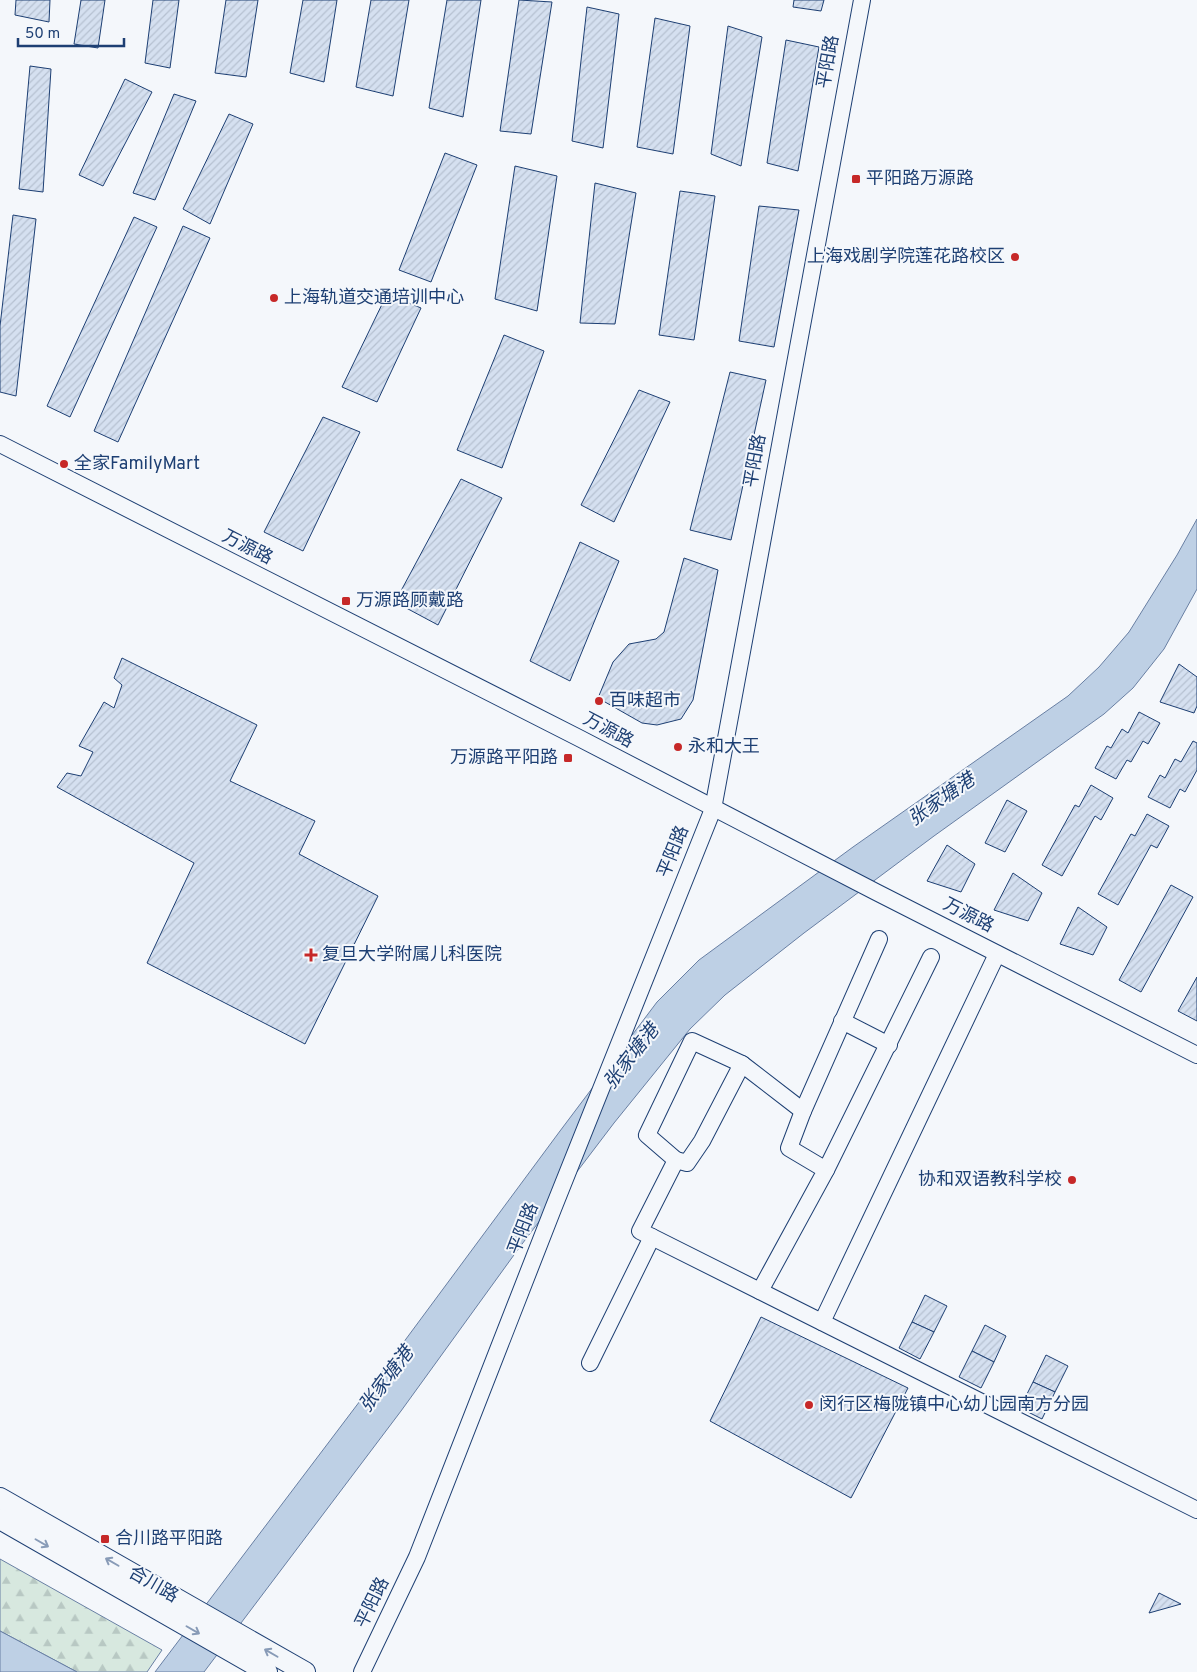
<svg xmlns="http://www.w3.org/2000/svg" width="1197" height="1672" font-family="Overpass,'Noto Sans SC',sans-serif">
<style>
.forest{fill:url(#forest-firs);stroke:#687fa3}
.water{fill:#bed0e5;stroke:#687fa3}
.building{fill:url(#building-hatch);stroke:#1d3f73}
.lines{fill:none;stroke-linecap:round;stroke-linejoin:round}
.minor-casing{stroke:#1d3f73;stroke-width:18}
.major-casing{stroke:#1d3f73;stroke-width:22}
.minor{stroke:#f4f7fb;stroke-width:16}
.major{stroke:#f4f7fb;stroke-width:20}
.oneway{stroke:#889bb7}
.poi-dot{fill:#c62828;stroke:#f4f7fb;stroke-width:2}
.labels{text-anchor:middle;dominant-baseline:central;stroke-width:4;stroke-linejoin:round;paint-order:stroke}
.street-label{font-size:18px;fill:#1d3f73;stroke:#f4f7fb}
.poi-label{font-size:18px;fill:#1d3f73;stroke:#f4f7fb;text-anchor:start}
.water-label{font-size:19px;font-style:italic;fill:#1d3f73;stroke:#f4f7fb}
</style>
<defs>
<pattern id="forest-firs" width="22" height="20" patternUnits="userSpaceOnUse" patternTransform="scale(1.25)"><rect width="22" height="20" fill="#d7e8df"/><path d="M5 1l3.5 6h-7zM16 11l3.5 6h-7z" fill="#b8c8c3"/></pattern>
<pattern id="building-hatch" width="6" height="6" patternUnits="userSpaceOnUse" patternTransform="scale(1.25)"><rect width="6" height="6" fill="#d5e0f0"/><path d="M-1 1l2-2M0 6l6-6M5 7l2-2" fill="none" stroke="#b6c1d1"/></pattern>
</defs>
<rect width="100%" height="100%" fill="#f4f7fb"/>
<polygon class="forest" points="0,1559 162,1650 147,1672 77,1672 0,1631"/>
<g class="water">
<polygon points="1197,519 1197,589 1164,649 1133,688 1104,714 934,836 804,933 725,995 690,1029 614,1123 519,1248 401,1411 204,1672 155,1672 366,1393 560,1131 657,1002 699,960 853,847 1068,696 1099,667 1129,632 1177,555"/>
<polygon points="0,1631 77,1672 0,1672"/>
</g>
<g class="building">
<polygon points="16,0 50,0 49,22 15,15"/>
<polygon points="81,0 105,0 98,48 74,44"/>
<polygon points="153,0 179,0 170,68 145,63"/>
<polygon points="226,0 258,0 246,77 215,73"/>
<polygon points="303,0 337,0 324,82 290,73"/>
<polygon points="371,0 409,0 393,96 356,87"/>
<polygon points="447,0 481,0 463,117 429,108"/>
<polygon points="519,0 552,2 531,134 500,131"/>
<polygon points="794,0 824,0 821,11 793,7"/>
<polygon points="587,7 619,14 603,148 572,141"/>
<polygon points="655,18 690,26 673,154 637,147"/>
<polygon points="728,26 762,37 741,166 711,154"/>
<polygon points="786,40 819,47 798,171 767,163"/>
<polygon points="30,66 51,69 43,192 19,189"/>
<polygon points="125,79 152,92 103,186 79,175"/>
<polygon points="174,94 196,101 155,200 133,193"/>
<polygon points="229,114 253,124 210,224 183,209"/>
<polygon points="445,153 477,165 431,282 399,270"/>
<polygon points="515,166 557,176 537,311 495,299"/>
<polygon points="595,183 636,193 615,324 580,323"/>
<polygon points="680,191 715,196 694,340 659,335"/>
<polygon points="759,206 799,210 774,347 739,341"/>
<polygon points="13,215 36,219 16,396 0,392 0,326"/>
<polygon points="134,217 157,227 70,417 47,406"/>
<polygon points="183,226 210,238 118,442 94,431"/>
<polygon points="387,294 421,308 377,402 342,387"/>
<polygon points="504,335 544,351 502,468 457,450"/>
<polygon points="730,372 766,380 731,540 690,530"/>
<polygon points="639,390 670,402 614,522 581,505"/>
<polygon points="323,417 360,432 303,551 264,532"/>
<polygon points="461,479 502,498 438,625 395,602"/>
<polygon points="580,542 619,561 570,681 530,661"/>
<polygon points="684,558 718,570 693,700 681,719 657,725 642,723 598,698 613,662 629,644 656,639 664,632"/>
<polygon points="122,658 257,725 230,781 315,821 299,854 378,896 305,1044 147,963 194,863 57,787 67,773 81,776 93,752 79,746 104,702 114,708 122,685 114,678"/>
<polygon points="1179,664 1197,677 1197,706 1194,713 1160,702"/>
<polygon points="1139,712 1160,723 1148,744 1143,741 1131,762 1127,760 1116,779 1095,768 1107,746 1111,748 1122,729 1128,733"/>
<polygon points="1193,741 1197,743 1197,770 1185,792 1180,789 1170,808 1148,797 1160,775 1165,778 1175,759 1181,762"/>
<polygon points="1091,785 1113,798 1101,820 1095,816 1062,876 1042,865 1075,805 1079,807"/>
<polygon points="1007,800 1027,811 1005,852 985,843"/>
<polygon points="1147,814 1169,826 1157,848 1151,845 1118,905 1098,894 1131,834 1135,836"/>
<polygon points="947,845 975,864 961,892 927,881"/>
<polygon points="1013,873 1042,893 1028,921 994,910"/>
<polygon points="1171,885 1193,897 1141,992 1119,980"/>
<polygon points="1078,907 1107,927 1093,955 1060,944"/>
<polygon points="1197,977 1197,1021 1178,1011"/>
<polygon points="925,1295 947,1306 934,1332 912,1322"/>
<polygon points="761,1317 908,1388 851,1498 710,1421"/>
<polygon points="912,1322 934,1332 920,1359 899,1348"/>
<polygon points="985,1325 1006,1336 994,1362 972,1351"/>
<polygon points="972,1351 994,1362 981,1388 959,1377"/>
<polygon points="1046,1355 1068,1366 1055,1392 1033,1382"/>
<polygon points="1033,1382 1055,1392 1042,1419 1020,1408"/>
<polygon points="1159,1593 1181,1604 1149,1613"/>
</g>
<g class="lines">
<defs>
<g id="minor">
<polyline points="0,444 579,738 876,892 1197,1055"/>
<polyline points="842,1021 889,1045"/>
<polygon points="692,1041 742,1064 702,1141 687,1163 676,1160 647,1135"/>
<polyline points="742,1064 803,1111"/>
<polyline points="676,1160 640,1231 1197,1510"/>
<polyline points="826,1170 931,957"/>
<polyline points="760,1291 826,1170 789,1148 803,1111 879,939"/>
<polyline points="822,1322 997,954"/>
<polyline points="590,1363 652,1237"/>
<polyline points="362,1672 417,1557 553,1209 713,809 862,0"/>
</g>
<g id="major">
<polyline points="0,1498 305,1672"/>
<polyline points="0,1519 267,1672"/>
</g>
</defs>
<use href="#minor" class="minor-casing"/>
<use href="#major" class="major-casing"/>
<use href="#minor" class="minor"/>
<use href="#major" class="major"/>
</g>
<defs><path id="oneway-shaft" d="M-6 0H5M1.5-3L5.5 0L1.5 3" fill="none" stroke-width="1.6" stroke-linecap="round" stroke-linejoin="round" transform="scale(1.25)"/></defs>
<g class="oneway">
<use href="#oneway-shaft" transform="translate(42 1543) rotate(30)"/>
<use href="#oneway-shaft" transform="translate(112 1562) rotate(-150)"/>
<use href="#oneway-shaft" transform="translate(193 1630) rotate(30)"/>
<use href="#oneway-shaft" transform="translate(271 1653) rotate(-150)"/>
</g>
<g class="poi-dot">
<rect x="851" y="174" width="10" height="10" rx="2.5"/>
<circle cx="1015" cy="257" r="5"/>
<circle cx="274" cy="298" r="5"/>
<circle cx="64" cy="464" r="5"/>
<rect x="341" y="596" width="10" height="10" rx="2.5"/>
<circle cx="599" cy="701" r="5"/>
<circle cx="678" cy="747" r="5"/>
<rect x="563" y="753" width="10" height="10" rx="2.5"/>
<path d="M308.5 947.5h5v5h5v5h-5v5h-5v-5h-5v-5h5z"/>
<circle cx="1072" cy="1180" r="5"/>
<circle cx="809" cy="1405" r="5"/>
<rect x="100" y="1534" width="10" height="10" rx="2.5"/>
</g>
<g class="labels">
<g class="street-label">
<text transform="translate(829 62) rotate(-80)">平阳路</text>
<text transform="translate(756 461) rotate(-80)">平阳路</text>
<text transform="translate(247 548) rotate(27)">万源路</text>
<text transform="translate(608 731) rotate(28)">万源路</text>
<text transform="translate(674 852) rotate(-68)">平阳路</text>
<text transform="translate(968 916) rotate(27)">万源路</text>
<text transform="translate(524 1229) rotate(-69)">平阳路</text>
<text transform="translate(153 1585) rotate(30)">合川路</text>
<text transform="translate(373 1603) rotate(-64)">平阳路</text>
</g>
<g class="poi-label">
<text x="866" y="179">平阳路万源路</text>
<text x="1005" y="257" text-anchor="end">上海戏剧学院莲花路校区</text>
<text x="284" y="298">上海轨道交通培训中心</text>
<text x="74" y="464">全家FamilyMart</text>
<text x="356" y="601">万源路顾戴路</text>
<text x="609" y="701">百味超市</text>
<text x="688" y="747">永和大王</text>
<text x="558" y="758" text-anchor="end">万源路平阳路</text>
<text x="322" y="955">复旦大学附属儿科医院</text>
<text x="1062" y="1180" text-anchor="end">协和双语教科学校</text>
<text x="819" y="1405">闵行区梅陇镇中心幼儿园南方分园</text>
<text x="115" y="1539">合川路平阳路</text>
</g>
<g class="water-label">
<text transform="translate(942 800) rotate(-35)">张家塘港</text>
<text transform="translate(632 1057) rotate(-52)">张家塘港</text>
<text transform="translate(387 1380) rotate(-53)">张家塘港</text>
</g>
</g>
<path d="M18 38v8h106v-8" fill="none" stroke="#1d3f73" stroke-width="2.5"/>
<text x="25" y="38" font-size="15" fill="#1d3f73" stroke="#f4f7fb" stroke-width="4" paint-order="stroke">50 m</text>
</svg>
